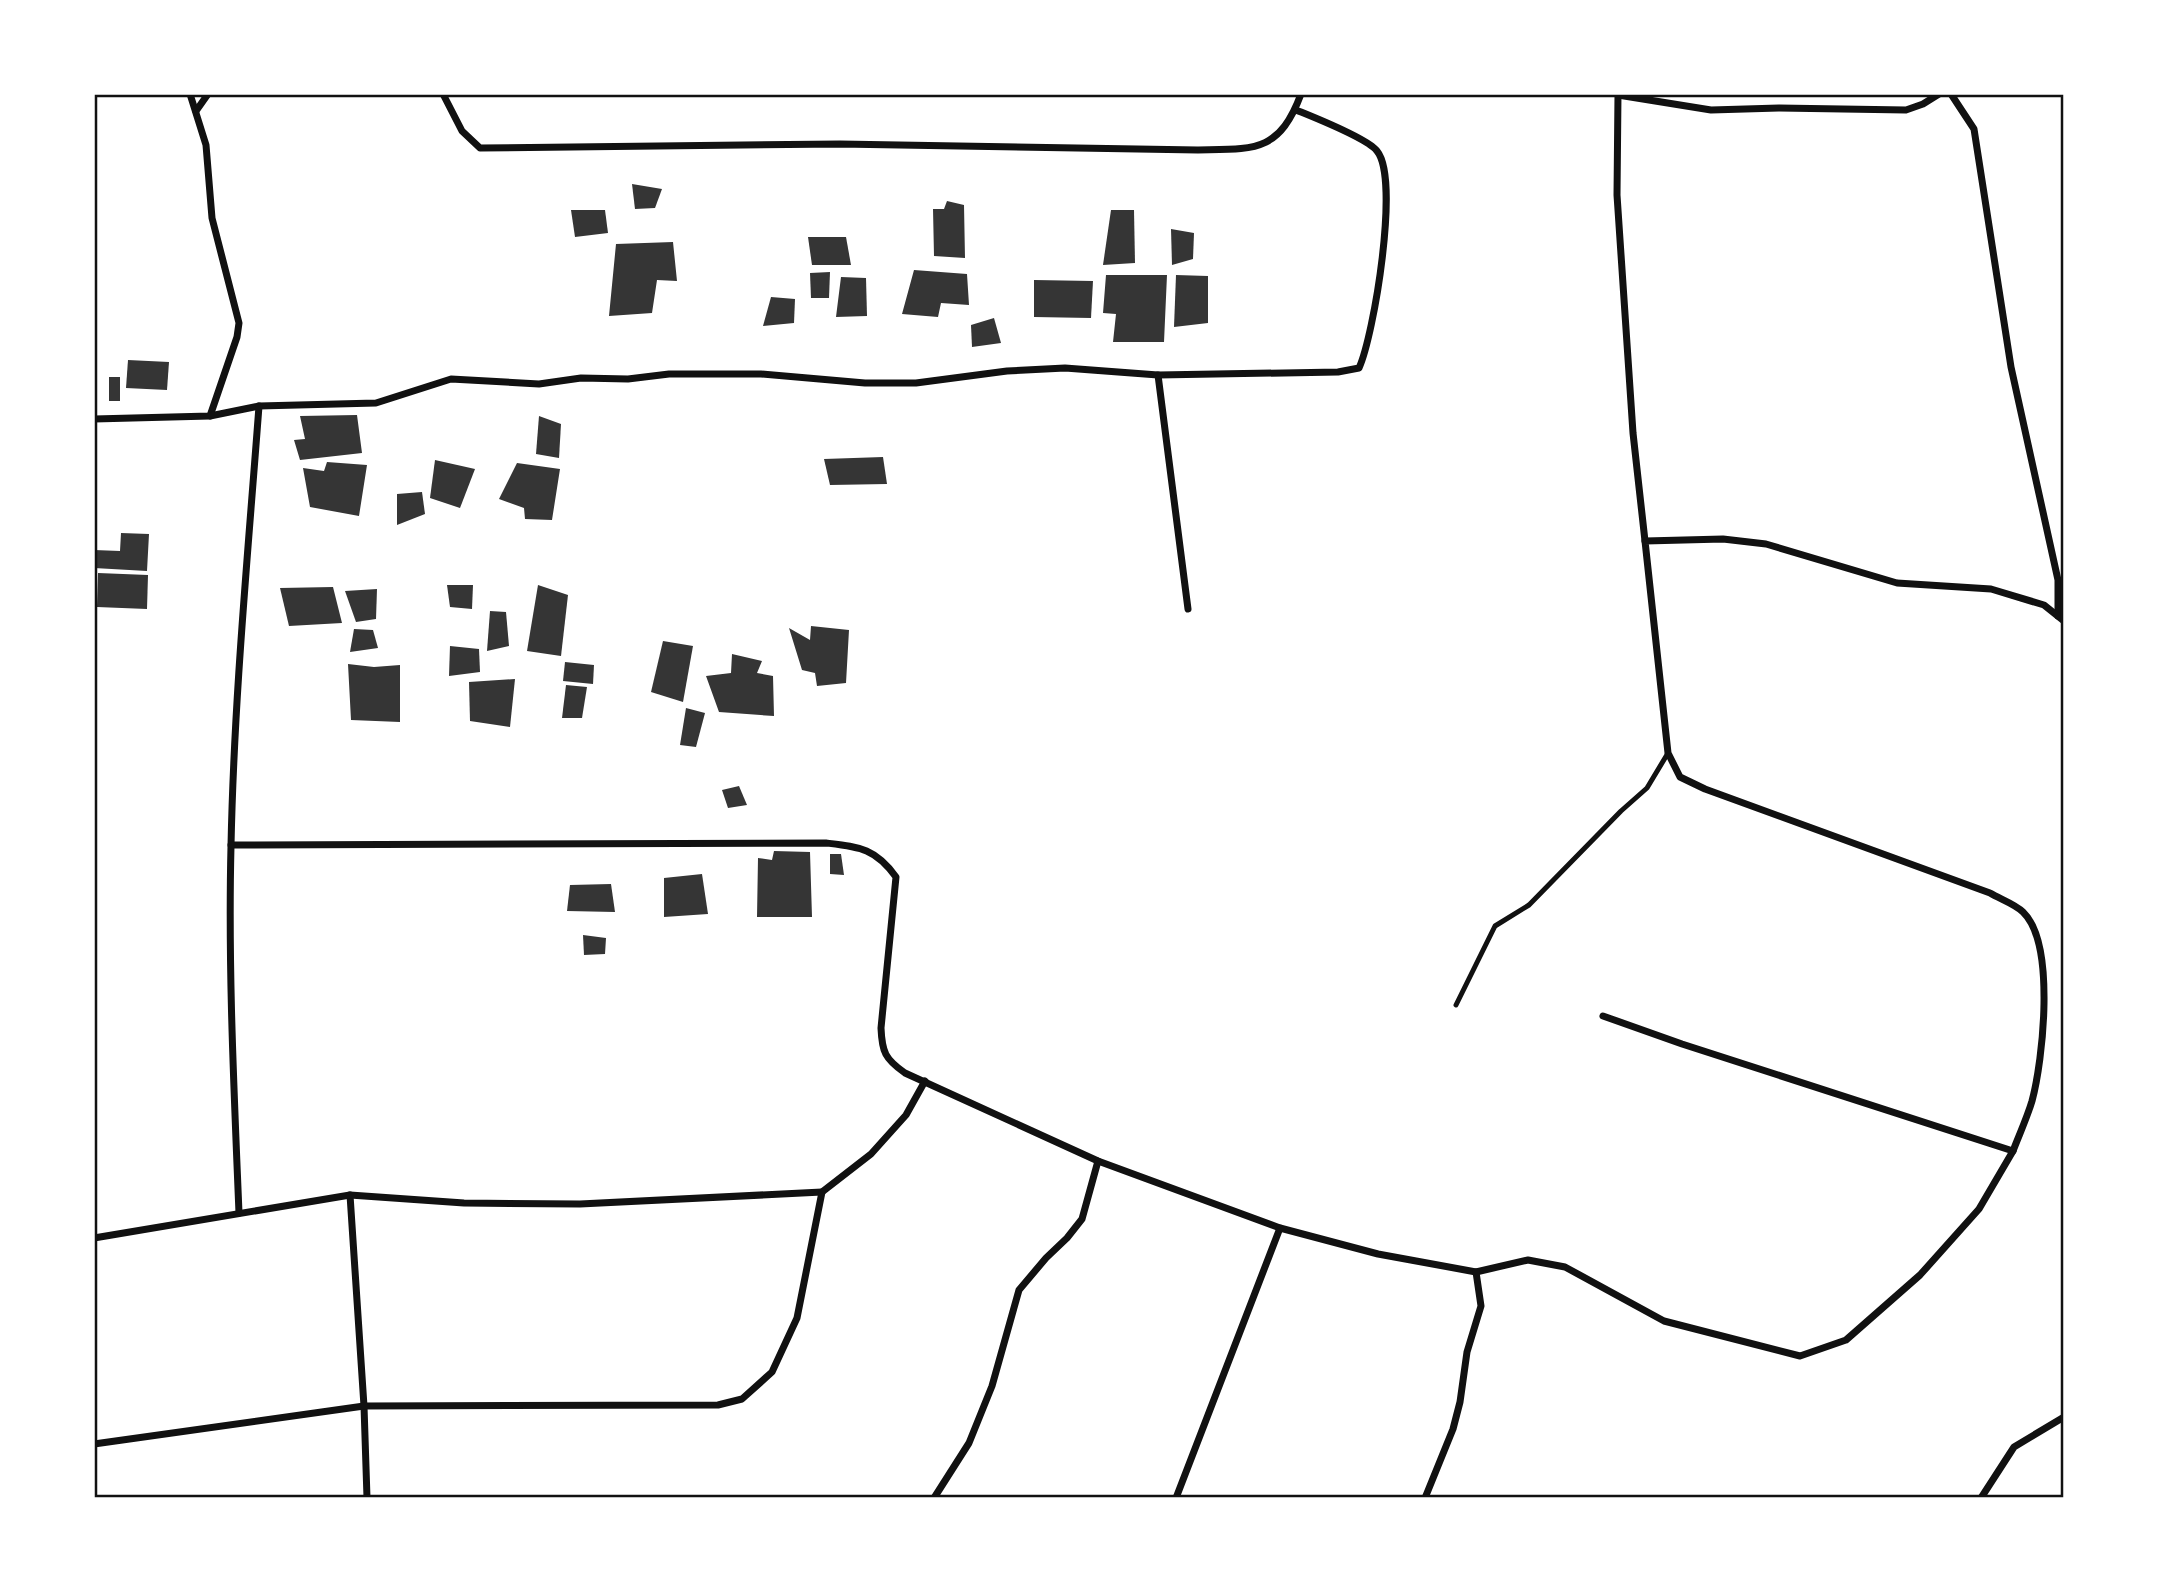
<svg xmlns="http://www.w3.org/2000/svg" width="2158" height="1592" font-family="'Source Sans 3',sans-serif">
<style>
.building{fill:#353535}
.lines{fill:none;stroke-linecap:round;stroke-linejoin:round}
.service{stroke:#111;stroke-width:5}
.minor{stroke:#111;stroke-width:7}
.neatline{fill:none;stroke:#111;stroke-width:2.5}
</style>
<rect width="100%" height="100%" fill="#fff"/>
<g class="building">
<polygon points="632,184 662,189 655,208 635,209"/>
<polygon points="947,201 964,205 965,258 934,256 933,209 944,209"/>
<polygon points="571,210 605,210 608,233 575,237"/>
<polygon points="1111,210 1134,210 1135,263 1103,265"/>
<polygon points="1171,229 1194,233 1193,259 1172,265"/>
<polygon points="808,237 846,237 851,265 812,265"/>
<polygon points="673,242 677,281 657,280 652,313 609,316 616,244"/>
<polygon points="914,270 967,274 969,305 941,303 938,317 902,314"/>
<polygon points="830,272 829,298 811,298 810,273"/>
<polygon points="1106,275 1167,275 1164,342 1113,342 1116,314 1103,313"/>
<polygon points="1176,275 1208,276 1208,323 1174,327"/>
<polygon points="841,277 866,278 867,316 836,317"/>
<polygon points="1034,280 1093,281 1091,318 1034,317"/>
<polygon points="771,297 795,299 794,323 763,326"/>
<polygon points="994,318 1001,343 972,347 971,325"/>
<polygon points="128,360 169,362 167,390 126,388"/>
<rect x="109" y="377" width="11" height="24"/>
<polygon points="357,415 362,453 300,460 294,440 305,439 300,416"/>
<polygon points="539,416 561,424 559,458 536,454"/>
<polygon points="883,457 887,484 830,485 824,459"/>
<polygon points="435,460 475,469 460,508 430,498"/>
<polygon points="327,462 367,465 359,516 310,507 303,468 324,471"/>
<polygon points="517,463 560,469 552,520 525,519 524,508 499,499"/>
<polygon points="422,492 425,514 397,525 397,494"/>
<polygon points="121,533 149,534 147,571 94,568 94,550 120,551"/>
<polygon points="98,573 148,575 147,609 97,607"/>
<polygon points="447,585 473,585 472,609 450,607"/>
<polygon points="538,585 568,595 561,656 527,651"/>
<polygon points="333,587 342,623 289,626 280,588"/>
<polygon points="377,589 376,619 356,622 345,591"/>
<polygon points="490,611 506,612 509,646 487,651"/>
<polygon points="811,626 849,630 846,683 817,686 815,673 802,670 789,628 810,640"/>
<polygon points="354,629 373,630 378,648 350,652"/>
<polygon points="663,641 693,646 683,702 651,692"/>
<polygon points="450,646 479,649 480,672 449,676"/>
<polygon points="732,654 762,661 757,673 773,676 774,716 719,712 706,676 731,673"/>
<polygon points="565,662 594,665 593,684 563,681"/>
<polygon points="348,664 374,667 400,665 400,722 351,720"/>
<polygon points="515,679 510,727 470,721 469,682"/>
<polygon points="566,685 587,687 582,718 562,718"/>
<polygon points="686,708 705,713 696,747 680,745"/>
<polygon points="739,786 747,805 728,808 722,790"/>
<polygon points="774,851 810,852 812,917 757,917 758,858 772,860"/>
<polygon points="830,854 841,854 844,875 830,874"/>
<polygon points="702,874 708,914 664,917 664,878"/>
<polygon points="611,884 615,912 567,911 570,885"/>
<polygon points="583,935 606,938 605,954 584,955"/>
</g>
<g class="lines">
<polyline class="service" points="1456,1005 1495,926 1529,905 1621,811 1647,788 1668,753"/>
<g class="minor">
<polyline points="190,94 206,145 212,218 239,323 237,337 210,416"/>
<path d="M 443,94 L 462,131 L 480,148 L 840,144 L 1198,150 C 1254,149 1279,153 1301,94"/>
<polyline points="1618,94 1617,195 1633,433 1645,541"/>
<polyline points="1951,94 1974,129 2011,367 2058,580 2058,616"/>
<polyline points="1618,95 1711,110 1779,108 1906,110 1923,104 1939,94"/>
<polyline points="196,111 208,94"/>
<polyline points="1158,375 1188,609"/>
<path d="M 94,419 L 210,416 L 259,406 L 376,403 L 451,379 L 539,384 L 581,378 L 628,379 L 669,374 L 761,374 L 865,383 L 916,383 L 1007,371 L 1065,368 L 1158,375 L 1338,372 L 1359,368 C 1374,335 1400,179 1377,151 C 1367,138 1313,117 1296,110"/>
<path d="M 231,845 L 826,843 C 859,847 875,848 896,877 L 881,1028 C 882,1052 885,1059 905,1073 L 1098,1161 L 1280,1228 L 1378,1254 L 1476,1272 L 1528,1260 L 1565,1267 L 1664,1321 L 1800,1356 L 1846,1340 L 1920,1275 L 1979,1209 L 2013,1151"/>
<path d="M 1603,1016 L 1682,1044 L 2013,1151 C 2019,1135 2027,1118 2032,1101 C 2043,1060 2056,944 2023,912 C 2015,904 2000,899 1990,893 L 1705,789 L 1680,777 L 1668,753 L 1645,541 L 1723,539 L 1766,544 L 1897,583 L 1991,589 L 2044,605 L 2064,621"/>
<polyline points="350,1195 364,1406 367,1498"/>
<path d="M 239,1213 C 234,1090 228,968 231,846 C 234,699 248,553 259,406"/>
<polyline points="94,1238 350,1195 464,1203 580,1204 822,1192"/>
<polyline points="94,1444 364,1406 718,1405 742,1399 772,1372 797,1318 822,1192 871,1154 906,1115 925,1081"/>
<polyline points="934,1498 969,1443 992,1386 1019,1290 1046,1258 1067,1238 1082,1219 1098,1161"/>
<polyline points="1176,1498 1280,1228"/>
<polyline points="1425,1498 1453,1429 1460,1402 1467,1352 1481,1306 1476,1272"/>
<polyline points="1981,1498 2014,1447 2064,1417"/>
</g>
</g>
<rect width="2158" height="1592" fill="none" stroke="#ffffff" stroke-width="192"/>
<rect x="96" y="96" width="1966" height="1400" class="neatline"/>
</svg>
